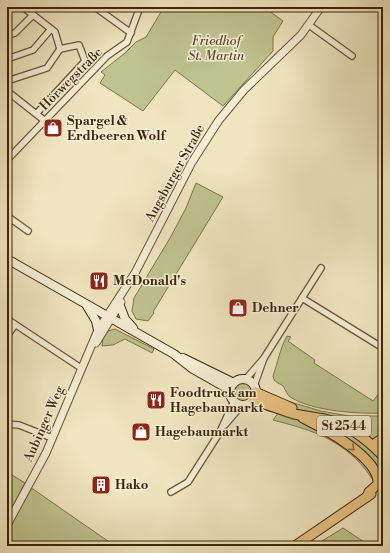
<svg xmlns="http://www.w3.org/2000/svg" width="390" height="553" font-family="'Libre Bodoni',serif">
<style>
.green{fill:#bec38f;stroke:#7d744c}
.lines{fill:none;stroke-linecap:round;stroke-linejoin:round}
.minor-casing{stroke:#695537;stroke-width:8}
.tertiary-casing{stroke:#695537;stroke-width:9}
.secondary-casing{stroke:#3c2509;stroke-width:10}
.primary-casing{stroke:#3c2509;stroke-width:11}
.minor{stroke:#f5eed6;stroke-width:5.5}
.tertiary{stroke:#f5eed6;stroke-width:7}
.secondary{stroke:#f5eed6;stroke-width:8}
.primary{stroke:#e8c280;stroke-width:9}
.oneway{stroke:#896c3f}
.labels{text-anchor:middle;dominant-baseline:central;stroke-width:3;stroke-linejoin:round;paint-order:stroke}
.shield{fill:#f5eed6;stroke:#746146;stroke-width:1}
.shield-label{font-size:12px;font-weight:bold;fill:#3c2509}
.park-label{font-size:13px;font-style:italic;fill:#5c4c2a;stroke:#f5eed6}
.street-label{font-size:13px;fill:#3c2509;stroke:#f5eed6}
.poi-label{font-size:13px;font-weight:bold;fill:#3c2509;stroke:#f5eed6;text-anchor:start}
</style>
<rect width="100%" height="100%" fill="#f0e5c0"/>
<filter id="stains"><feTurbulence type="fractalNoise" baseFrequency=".005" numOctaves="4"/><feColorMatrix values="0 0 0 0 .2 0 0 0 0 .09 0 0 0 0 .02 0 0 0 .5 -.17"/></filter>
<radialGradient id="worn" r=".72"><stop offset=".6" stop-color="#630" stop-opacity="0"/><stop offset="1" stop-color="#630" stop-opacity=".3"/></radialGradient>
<g class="green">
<polygon points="164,7 264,7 283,21 273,37 273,51 223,106 175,70 143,111 100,83 105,75 101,72 125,53 136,42 146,37"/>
<polygon points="196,183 223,197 153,312 154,313 148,321 136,319 132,311 134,298 170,238 186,208"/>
<polygon points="115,329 154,349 152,353 125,339 113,345 102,346 103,338 108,331"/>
<path d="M 287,336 L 291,337 L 288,341 L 315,360 L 314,363 L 373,401 L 383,388 L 383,413 C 358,414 313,411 292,398 C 287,396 286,390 283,386 C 278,382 274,383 273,376 C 278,362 280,348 287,336 Z"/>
<circle cx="243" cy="392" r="10"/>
<path d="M 287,401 L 321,411 L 349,416 L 383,416 L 383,495 C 375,485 369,472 360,463 C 334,436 307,429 273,420 Z"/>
<polygon points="7,472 25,483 7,518"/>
<polygon points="30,487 115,546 20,546 7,537 7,529"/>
<polygon points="343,528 370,546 314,546"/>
</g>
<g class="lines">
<defs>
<g id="minor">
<polyline points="23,7 55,32 60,49 79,45 85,61 37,113"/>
<polyline points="95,7 131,33"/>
<polyline points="7,10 11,7"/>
<polyline points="309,25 352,56"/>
<polyline points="7,35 15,33 33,15"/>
<polyline points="7,59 33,50 51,29"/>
<polyline points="7,81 47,68 60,49"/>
<polyline points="7,91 45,121"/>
<polyline points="7,160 107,56 127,42 140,7"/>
<polyline points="7,216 28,231"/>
<polyline points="302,298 383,348"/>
<polyline points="7,319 81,368"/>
<polyline points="7,336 15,325"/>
<polyline points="245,380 264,358 321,268"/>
<polyline points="254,386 264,358"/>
<polyline points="7,424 19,425 52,438"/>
<polyline points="225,425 242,405"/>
<polyline points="171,492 188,482 220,432 234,401"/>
</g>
<g id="tertiary">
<polyline points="96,343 121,302"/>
<polyline points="7,525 46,453 98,330 135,273 192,162 219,120 244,90 301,35 321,7"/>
</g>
<g id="secondary">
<polyline points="7,259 137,333 174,354 193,369 230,390"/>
<polyline points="87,306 96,321 98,330"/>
<polyline points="120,306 125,319 133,328"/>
<polyline points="183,358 234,383"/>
<circle cx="243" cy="392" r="13"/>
</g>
<g id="primary">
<polyline points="255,392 292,408"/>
<path d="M 253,401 C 267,404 280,410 294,414 C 304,416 314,417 324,419 C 348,424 367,439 383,456"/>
<path d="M 303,418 C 323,428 380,458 378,484 L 369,492 L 367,497"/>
<polyline points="373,445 383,438"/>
<polyline points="295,546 371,494"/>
</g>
</defs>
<use href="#minor" class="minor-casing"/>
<use href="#tertiary" class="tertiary-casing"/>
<use href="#secondary" class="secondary-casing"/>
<use href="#primary" class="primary-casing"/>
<use href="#minor" class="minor"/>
<use href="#tertiary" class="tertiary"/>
<use href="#secondary" class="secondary"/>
<use href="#primary" class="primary"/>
</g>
<defs><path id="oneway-chevron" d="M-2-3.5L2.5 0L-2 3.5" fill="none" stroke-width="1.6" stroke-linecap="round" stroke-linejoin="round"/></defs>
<use class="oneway" href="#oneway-chevron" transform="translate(352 448) rotate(42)"/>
<defs>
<symbol id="shop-square" viewBox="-11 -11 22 22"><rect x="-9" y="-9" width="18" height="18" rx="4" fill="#8f2418" stroke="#f5eed6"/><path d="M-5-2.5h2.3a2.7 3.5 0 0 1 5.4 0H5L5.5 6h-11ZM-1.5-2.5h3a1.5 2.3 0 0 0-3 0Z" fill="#fff"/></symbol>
<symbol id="restaurant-square" viewBox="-11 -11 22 22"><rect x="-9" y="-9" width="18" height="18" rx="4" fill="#8f2418" stroke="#f5eed6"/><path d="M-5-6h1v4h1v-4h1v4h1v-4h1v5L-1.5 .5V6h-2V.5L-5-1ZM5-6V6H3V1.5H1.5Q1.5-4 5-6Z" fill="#fff"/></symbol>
<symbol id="building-square" viewBox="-11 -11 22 22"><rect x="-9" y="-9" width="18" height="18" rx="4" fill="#8f2418" stroke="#f5eed6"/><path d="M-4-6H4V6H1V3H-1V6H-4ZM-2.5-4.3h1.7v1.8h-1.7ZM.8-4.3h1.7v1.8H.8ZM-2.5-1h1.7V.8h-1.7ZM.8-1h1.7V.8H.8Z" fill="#fff"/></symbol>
</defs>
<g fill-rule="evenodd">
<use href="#shop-square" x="42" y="117" width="22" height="22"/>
<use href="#restaurant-square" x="88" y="270" width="22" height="22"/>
<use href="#shop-square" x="227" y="297" width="22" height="22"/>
<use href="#restaurant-square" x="145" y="389" width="22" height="22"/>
<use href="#shop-square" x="130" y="421" width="22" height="22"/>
<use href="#building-square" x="90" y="474" width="22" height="22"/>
</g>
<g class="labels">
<rect class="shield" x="317" y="416" width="54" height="20" rx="3"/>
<g class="shield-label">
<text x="344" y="426">St 2544</text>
</g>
<g class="park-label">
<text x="216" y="41">Friedhof<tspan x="216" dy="15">St. Martin</tspan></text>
</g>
<g class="street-label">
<text transform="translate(71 79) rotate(-45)">Hörwegstraße</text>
<text transform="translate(175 173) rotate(-61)">Augsburger Straße</text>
<text transform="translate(44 424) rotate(-66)">Aubinger Weg</text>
</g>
<g class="poi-label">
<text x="67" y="121">Spargel &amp;<tspan x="67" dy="15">Erdbeeren Wolf</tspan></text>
<text x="113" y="281">McDonald's</text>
<text x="252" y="308">Dehner</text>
<text x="170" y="393">Foodtruck am<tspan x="170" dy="15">Hagebaumarkt</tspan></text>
<text x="155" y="432">Hagebaumarkt</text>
<text x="115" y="485">Hako</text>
</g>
</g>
<rect width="390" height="553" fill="none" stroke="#f0e5c0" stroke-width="24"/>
<rect x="8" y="8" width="374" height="537" fill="none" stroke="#3c2509" stroke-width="2"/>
<rect x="12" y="12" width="366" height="529" fill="none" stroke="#3c2509"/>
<rect width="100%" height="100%" filter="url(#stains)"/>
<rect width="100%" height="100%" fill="url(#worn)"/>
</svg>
